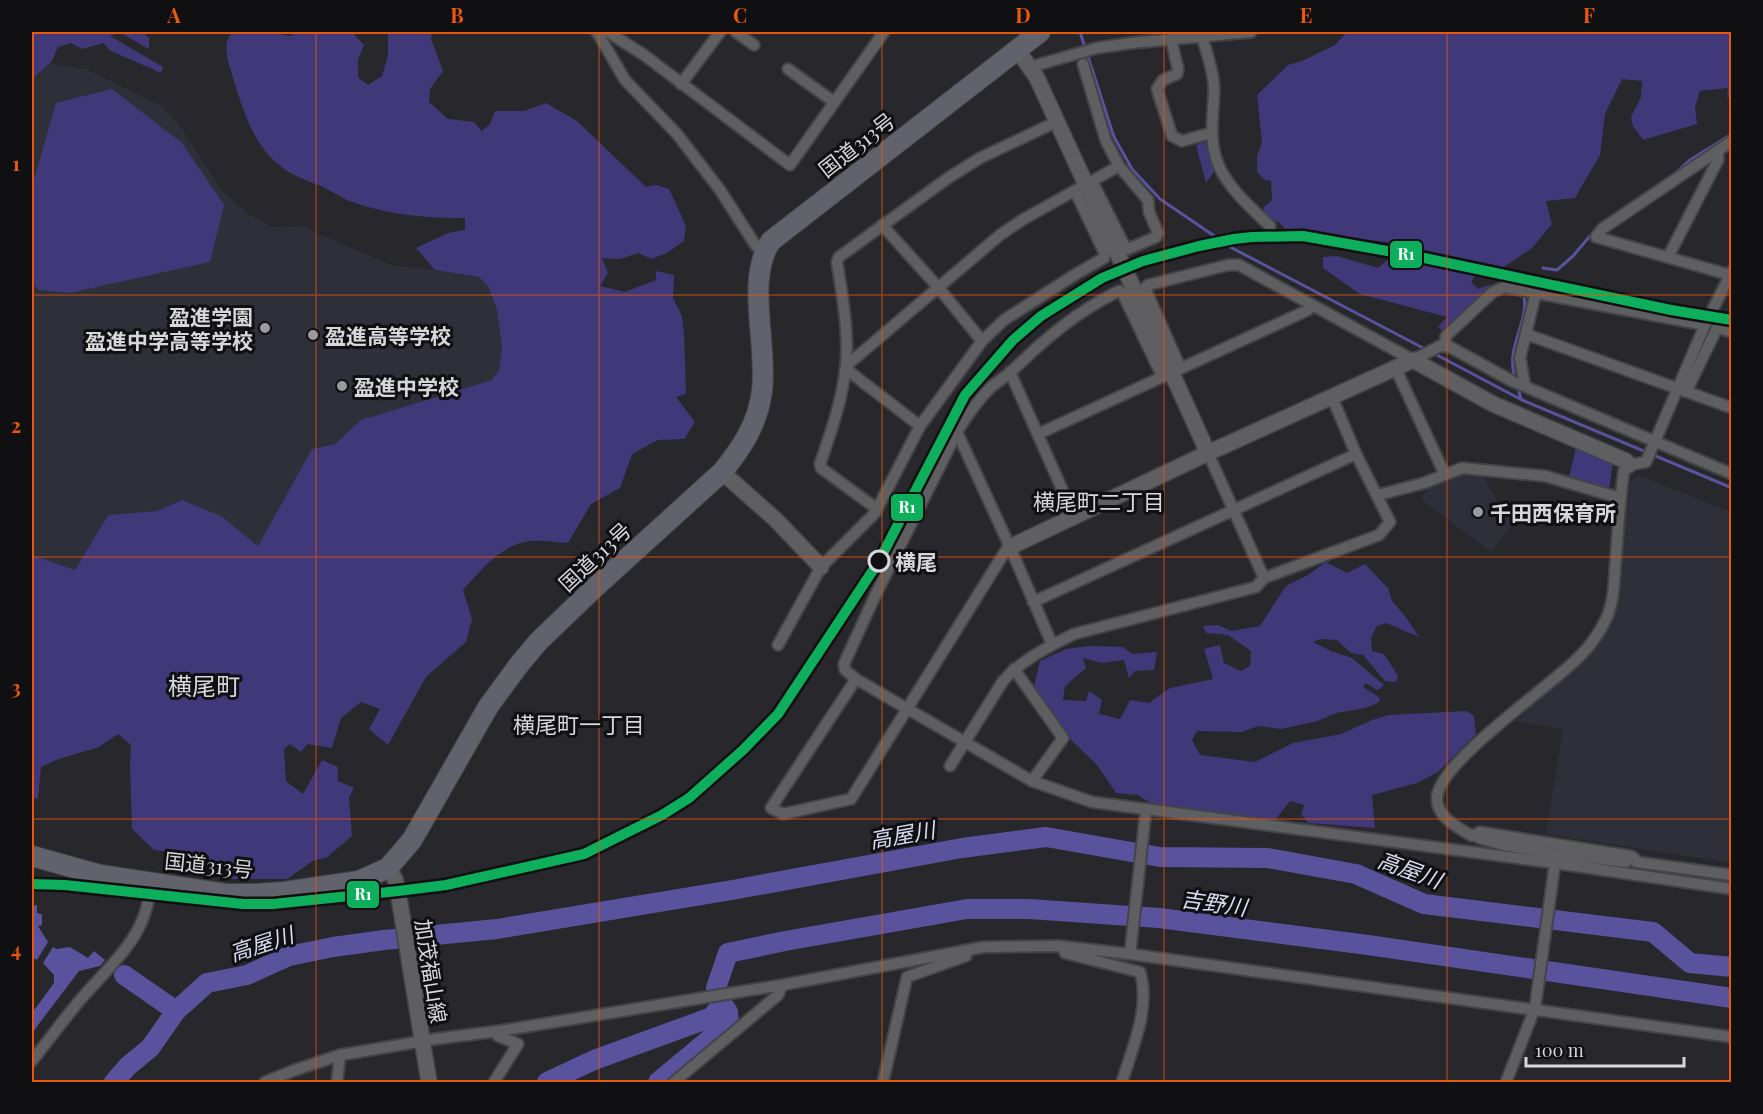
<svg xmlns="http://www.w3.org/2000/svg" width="1763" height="1114" font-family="'Playfair Display','Noto Sans JP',serif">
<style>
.built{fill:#2f2f3a}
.green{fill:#413879}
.water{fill:#5a529c}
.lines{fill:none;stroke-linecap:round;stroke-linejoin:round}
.stream{stroke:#5a529c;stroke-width:3}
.river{stroke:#5a529c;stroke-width:20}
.street-casing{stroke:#444448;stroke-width:14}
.secondary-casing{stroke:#444448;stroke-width:18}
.highway-casing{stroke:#444448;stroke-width:22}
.street{stroke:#5f5f62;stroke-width:10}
.secondary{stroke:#5f5f62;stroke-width:15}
.highway{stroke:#62626c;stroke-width:20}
.rail-1-casing{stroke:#101013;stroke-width:15}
.rail-1{stroke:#0daf5c;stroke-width:10}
.grid{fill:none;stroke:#e8590c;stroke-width:1.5;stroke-opacity:0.55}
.poi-dot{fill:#99999e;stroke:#101013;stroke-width:2}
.stop-dot{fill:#101013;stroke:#d7d7db;stroke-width:3}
.labels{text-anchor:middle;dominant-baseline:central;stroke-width:6;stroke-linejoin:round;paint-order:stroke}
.street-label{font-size:21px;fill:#d7d7db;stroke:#101013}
.poi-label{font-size:21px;font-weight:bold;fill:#d7d7db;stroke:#101013;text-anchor:start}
.stop-label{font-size:21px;font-weight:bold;fill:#d7d7db;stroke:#101013;text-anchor:start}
.neighbourhood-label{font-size:22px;fill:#d7d7db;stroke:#101013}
.water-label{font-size:22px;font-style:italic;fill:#dadaf1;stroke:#101013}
.quarter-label{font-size:24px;fill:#d7d7db;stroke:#101013}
.line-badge{stroke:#101013;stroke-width:2}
.badge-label{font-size:16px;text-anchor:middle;font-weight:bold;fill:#fff}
.neatline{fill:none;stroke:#e8590c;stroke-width:2}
.grid-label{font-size:20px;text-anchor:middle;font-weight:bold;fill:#e8590c}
</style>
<rect width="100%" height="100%" fill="#27272c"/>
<g class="built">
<polygon points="48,63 86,69 160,105 179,124 220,188 248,214 272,227 306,226 318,235 327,237 390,265 435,270 479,277 488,286 497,310 502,346 499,370 492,380 361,420 335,444 312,449 258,546 221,516 182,500 157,511 108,515 75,570 32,555 32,79"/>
<polygon points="1461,475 1483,476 1497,501 1519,513 1518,518 1491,552 1421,499 1431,485"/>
<polygon points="1638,475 1731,512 1731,863 1546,834 1563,729 1515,721 1591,653 1611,622 1616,605 1630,482"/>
</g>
<g class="green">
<polygon points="32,32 142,32 149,38 149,49 119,32 110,36 163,67 161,73 111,51 103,43 82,49 71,43 58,47 52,61 32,79"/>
<path d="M 232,32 L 265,32 L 291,36 L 297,32 L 352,32 L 364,45 L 358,60 L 358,77 L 368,85 L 382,76 L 388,55 L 388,32 L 432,32 L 431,39 L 443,71 L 430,89 L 429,102 L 448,119 L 474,122 L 482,131 L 490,124 L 495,111 L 524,111 L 546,103 L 577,121 L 646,187 L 656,185 L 669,189 L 686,226 L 684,241 L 667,253 L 651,259 L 638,253 L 620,259 L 602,258 L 608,273 L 600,286 L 625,292 L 656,280 L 656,271 L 674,275 L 673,298 L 682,316 L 684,334 L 686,394 L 676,397 L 695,422 L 684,439 L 658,440 L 632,454 L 620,488 L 591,504 L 568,543 C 556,542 542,540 530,541 C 502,544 481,570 463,590 L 472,619 L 466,642 L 426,677 L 388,745 L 369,729 L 380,709 L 361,702 L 341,718 L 332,748 L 307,744 L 301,752 L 290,744 L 284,749 L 286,781 L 303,794 L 322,760 L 338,767 L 338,781 L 354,788 L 349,797 L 352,836 L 326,858 L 314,860 L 287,879 L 223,879 L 177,853 L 154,850 L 132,829 L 130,765 L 131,745 L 118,734 L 99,747 L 56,760 L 41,767 L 38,799 L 32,798 L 32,555 L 75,570 L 108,515 L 157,511 L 182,500 L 221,516 L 258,546 L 312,449 L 335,444 L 361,420 L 492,380 L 499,370 L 502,346 L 497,310 L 488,286 L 479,277 L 435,270 L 416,248 L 448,233 L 465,230 L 465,218 C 427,219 383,214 347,200 C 339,196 331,191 323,187 C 307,180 291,176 278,164 C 255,146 243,111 235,84 C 230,66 220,47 232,32 Z"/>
<polygon points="1347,32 1731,32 1731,97 1727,98 1728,88 1700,91 1695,107 1697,124 1643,140 1633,126 1631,117 1641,97 1642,81 1622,79 1605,114 1600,155 1575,198 1546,201 1552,224 1532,248 1504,267 1386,242 1286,230 1278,221 1272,225 1261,217 1264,207 1272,200 1271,181 1265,180 1257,172 1257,156 1262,143 1257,95 1288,65 1302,61 1335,45"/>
<polygon points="112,89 182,143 224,205 210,262 69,293 39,290 32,283 32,187 56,103"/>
<polygon points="1205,142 1214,172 1206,183 1196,145"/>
<polygon points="1337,256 1378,268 1390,258 1477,273 1471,282 1478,289 1489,285 1491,291 1442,330 1438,327 1447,317 1360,294 1323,268 1323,257"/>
<polygon points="1576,448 1613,463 1609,489 1569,477"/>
<polygon points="1326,562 1347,573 1365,564 1388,588 1392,601 1405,616 1419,637 1386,623 1377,626 1371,638 1372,651 1384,654 1398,676 1396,682 1385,681 1363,655 1351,653 1337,640 1320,639 1313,642 1331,651 1352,658 1384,685 1377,690 1366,683 1363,687 1380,698 1379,702 1366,708 1336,713 1318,721 1281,729 1258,726 1242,732 1197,731 1192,740 1200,755 1255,762 1293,743 1341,734 1372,720 1389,715 1467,711 1474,716 1476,734 1438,772 1417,783 1372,795 1375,828 1308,823 1301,814 1304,805 1290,801 1276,819 1158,808 1138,795 1116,793 1097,765 1066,735 1049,713 1034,686 1040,661 1066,649 1089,646 1123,647 1132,654 1157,652 1154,670 1135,671 1129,678 1124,660 1101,663 1083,658 1086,668 1065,686 1063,700 1086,701 1089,691 1102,700 1099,714 1120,719 1130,700 1149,703 1170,688 1213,679 1204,649 1220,645 1224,663 1241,671 1250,666 1251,651 1228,635 1206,633 1203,626 1218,625 1231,631 1260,626 1286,586 1308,575"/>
</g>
<g class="water">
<polygon points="37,905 37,913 42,914 42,925 38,926 48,942 37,960 32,957 32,906"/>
<polygon points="53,947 57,949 70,947 88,958 94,951 105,960 100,966 79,971 32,1033 32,1013 54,983 54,975 43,963"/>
</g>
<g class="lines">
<g class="stream">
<polyline points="1080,32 1114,137 1132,169 1160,199 1232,248 1427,350"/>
<polyline points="1672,176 1690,160 1732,134"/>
<polyline points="1543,268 1557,270 1573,256 1601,223 1607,220"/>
<polyline points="1433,353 1522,400 1732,488"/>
<path d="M 1515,379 C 1505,346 1529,324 1524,296"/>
<polyline points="1517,385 1521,399"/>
</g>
<g class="river">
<polyline points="124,975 176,1011"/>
<polyline points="716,988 728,953 785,941 967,909 1029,909 1159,918 1368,945 1732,998"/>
<polyline points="114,1082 128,1066 150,1048 176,1011 207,983 247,975 289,956 333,947 384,940 497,929 732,890 962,848 1046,837 1160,857 1268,858 1356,874 1424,904 1653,932 1690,963 1732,967"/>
<polyline points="547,1082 594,1060 712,1017 722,1003 728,1012 729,1023 658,1082"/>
</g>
<defs>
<g id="street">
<polyline points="597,32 625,80 677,134 720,190 756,246 764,252"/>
<polyline points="608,32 644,55 790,165 884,32"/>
<polyline points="736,32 754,45"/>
<path d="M 1202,37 C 1207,53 1213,70 1214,87 C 1214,117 1206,145 1223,174 C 1235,194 1253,210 1270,226"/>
<polyline points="1171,39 1178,69 1177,74 1163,80 1157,89 1172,136 1182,141 1211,133"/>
<polyline points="1083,64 1106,141 1119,166 1148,200 1149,212 1158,233 1156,237 1128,249 1125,247 1092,181"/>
<polyline points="1030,67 1097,48 1131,43 1251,32"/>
<polyline points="788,69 834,102"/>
<polyline points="681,84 720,32"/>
<polyline points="882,225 938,287 982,341"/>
<polyline points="1668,257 1718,160 1718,151"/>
<path d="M 1732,271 L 1705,325 L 1646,462 L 1629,465 L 1624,470 C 1620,499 1618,527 1616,556 C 1614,578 1615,600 1606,619 C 1600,632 1589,647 1579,657 C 1551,686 1440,761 1437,797 C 1436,817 1457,827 1472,836 L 1480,832 L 1630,856 L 1634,858 L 1636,862 L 1732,875"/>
<polyline points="1730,275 1596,237 1602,229 1732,141"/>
<polyline points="1526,334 1732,408"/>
<polyline points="1445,345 1446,336 1493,292 1504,287 1705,325"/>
<polyline points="1180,367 1145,288 1148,285 1228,265 1239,265 1413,360 1440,346 1450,347 1512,381 1732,474"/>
<polyline points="1395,367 1445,475"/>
<polyline points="1010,372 1074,516"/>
<path d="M 1162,376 L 1122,292 L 1119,291 C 1076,312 1046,338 1012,371 C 1005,377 997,382 990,388 C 977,401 966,417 957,432 L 875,596 L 844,664 L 845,670 L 856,679 L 1032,781 L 1092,802 L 1555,863 L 1535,1008 L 1506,1082"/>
<polyline points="1525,386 1520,358 1536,292"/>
<polyline points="1686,392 1717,328 1732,332"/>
<polyline points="920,426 851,373 846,366 1000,235 1022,220 1119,166"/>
<polyline points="1038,434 1308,310 1312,305"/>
<polyline points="1208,453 1264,578"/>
<polyline points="1378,495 1424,483 1462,468 1545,476 1620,498"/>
<path d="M 877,509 L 821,468 L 820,464 C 831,432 843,398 846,364 C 849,330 842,295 837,262 L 839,257 L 948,178 L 980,158 L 1056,122"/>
<polyline points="1010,547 1052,644"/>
<polyline points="1033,602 1356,454"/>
<polyline points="778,645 821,567 875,513 920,426 982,341 1004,320 1076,274 1104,258 1105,254 1075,191"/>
<polyline points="1014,669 1063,738 1032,781"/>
<polyline points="856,679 771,808 783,814 851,799 1006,550 1010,547 957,432"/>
<path d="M 950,766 L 1003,681 C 1022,660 1049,646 1074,634 L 1256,587 L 1264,578 L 1379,535 L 1390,522 L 1356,454 L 1332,397"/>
<polyline points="1479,838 1503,845 1556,854 1555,863 1732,889"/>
<polyline points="1556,854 1626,862"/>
<path d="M 1065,953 L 1140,972 C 1151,1008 1132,1048 1122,1082"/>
<polyline points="1130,954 1146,809"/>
<path d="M 32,1061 C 48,1041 64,1019 81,999 C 112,963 150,934 150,882"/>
<polyline points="265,1082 295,1070 340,1055 435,1039 499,1031 782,985 984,947 1059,946 1130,954 1732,1037"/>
<polyline points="337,1082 340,1055"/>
<polyline points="494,1082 518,1044 498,1036 499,1031"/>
<polyline points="674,1082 778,995 782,985"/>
<polyline points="883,1082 907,977 966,956"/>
</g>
<g id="secondary">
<polyline points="1017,49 1037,78 1121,261"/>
<polyline points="1127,274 1208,453"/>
<polyline points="722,472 776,520 821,567"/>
<polyline points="1010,547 1208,453 1413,360 1493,404 1626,461 1629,465"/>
<polyline points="388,868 395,879 398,891 429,1082"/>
</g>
<path id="highway" d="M 32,856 L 100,875 L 226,894 L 256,894 L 284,892 L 359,881 L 388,868 L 412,840 L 488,707 L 518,666 L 538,642 L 592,590 L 722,472 C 742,448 758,423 762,391 C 768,345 745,279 771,241 L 1040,32"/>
</defs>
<use href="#street" class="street-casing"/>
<use href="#secondary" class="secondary-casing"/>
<use href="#highway" class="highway-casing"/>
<use href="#street" class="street"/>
<use href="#secondary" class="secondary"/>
<use href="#highway" class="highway"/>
<defs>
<polyline id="rail-1" points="32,884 65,885 243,904 273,904 398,891 446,885 584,854 662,815 689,798 743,750 778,714 879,561 965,395 1013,340 1041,316 1102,278 1143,261 1199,246 1234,239 1252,237 1303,236 1415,256 1671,310 1732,320"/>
</defs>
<use href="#rail-1" class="rail-1-casing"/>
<use href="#rail-1" class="rail-1"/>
</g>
<path class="grid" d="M 316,32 L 316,1082M 599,32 L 599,1082M 882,32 L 882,1082M 1164,32 L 1164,1082M 1447,32 L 1447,1082M 32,295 L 1732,295M 32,557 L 1732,557M 32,819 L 1732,819"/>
<g class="poi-dot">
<circle cx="265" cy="328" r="6"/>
<circle cx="313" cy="335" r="6"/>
<circle cx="342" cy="386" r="6"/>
<circle cx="1478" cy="512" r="6"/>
</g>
<circle class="stop-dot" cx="879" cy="561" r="10"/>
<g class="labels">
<g class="street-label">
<text transform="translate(856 144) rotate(-38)">国道313号</text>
<text transform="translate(594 556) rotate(-43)">国道313号</text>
<text transform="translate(209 864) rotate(6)">国道313号</text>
<text transform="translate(432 971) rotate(81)">加茂福山線</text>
</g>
<g class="poi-label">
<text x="253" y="316" text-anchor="end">盈進学園<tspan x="253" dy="24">盈進中学高等学校</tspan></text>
<text x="325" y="335">盈進高等学校</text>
<text x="354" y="386">盈進中学校</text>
<text x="1490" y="512">千田西保育所</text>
</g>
<g class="stop-label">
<text x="895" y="561">横尾</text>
</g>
<g class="neighbourhood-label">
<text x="1099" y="501">横尾町二丁目</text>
<text x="579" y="724">横尾町一丁目</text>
</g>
<g class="water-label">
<text transform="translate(902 834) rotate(-10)">高屋川</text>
<text transform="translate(1410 869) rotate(20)">高屋川</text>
<text transform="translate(1214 902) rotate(8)">吉野川</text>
<text transform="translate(261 943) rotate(-18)">高屋川</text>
</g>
<g class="quarter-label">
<text x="204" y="685">横尾町</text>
</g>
</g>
<g class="line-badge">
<rect x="1389" y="240" width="34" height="29" rx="6" fill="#0daf5c"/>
<rect x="890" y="493" width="34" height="29" rx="6" fill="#0daf5c"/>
<rect x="346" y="880" width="34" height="29" rx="6" fill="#0daf5c"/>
</g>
<g class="badge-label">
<text x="1406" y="260">R1</text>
<text x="907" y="513">R1</text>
<text x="363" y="900">R1</text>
</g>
<rect width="1763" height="1114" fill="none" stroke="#101013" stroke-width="66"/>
<path d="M1526 1057v9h158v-9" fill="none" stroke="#d7d7db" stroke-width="3"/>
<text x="1535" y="1057" font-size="18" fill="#d7d7db" stroke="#101013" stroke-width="4.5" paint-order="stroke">100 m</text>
<rect x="33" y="33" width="1697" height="1048" class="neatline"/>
<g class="grid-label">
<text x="174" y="23">A</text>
<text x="457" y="23">B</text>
<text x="740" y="23">C</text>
<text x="1023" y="23">D</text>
<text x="1306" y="23">E</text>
<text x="1589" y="23">F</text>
<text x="16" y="171">1</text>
<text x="16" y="433">2</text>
<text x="16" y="695">3</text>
<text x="16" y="957">4</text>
</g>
</svg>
